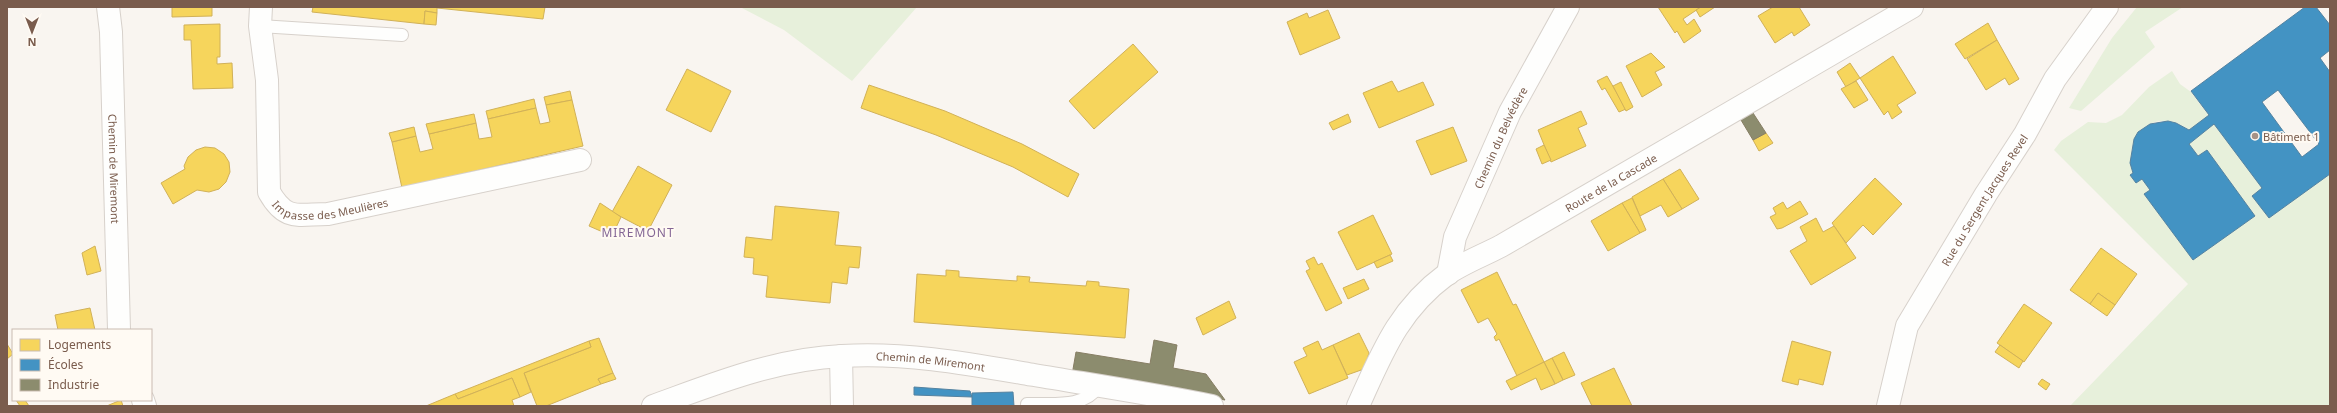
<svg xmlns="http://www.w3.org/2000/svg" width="2337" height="413" font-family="'Noto Sans',sans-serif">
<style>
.green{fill:#e7f0db}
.homes{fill:#f6d55c;stroke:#d1b158}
.schools{fill:#4393c3;stroke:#5482a0;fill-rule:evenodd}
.industry{fill:#8c8c6e;stroke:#877e64}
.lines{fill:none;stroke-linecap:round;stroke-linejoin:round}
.lane-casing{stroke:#d7d1cb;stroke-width:14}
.street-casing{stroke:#d7d1cb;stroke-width:24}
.lane{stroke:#fefefd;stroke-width:12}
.street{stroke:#fefefd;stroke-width:22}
.poi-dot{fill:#a69286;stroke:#fffaf3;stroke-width:1.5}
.labels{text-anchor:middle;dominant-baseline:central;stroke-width:4;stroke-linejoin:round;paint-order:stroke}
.poi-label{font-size:11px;fill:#7a5c4d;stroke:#fffaf3;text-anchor:start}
.street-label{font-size:11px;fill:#7a5c4d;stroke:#fffaf3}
.neighbourhood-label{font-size:12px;letter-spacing:1px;fill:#846695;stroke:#fffaf3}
</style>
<rect width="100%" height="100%" fill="#f9f5f0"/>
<g class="green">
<polygon points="740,7 917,7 852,81 784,30"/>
<polygon points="2137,7 2183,7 2145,32 2155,47 2081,111 2069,108 2112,38"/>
<path d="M 2172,71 L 2180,84 L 2191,92 L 2209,116 L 2189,130 C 2155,105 2123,134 2133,173 L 2130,175 L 2136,183 L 2142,179 L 2150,190 L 2144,194 L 2193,260 L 2255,216 L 2207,150 L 2198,156 L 2189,144 L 2214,124 L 2262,188 L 2252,196 L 2269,218 L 2330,174 L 2330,406 L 2070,406 L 2188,284 L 2054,150 L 2061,141 L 2088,122 L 2106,123 L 2122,115 L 2149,87 Z"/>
</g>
<g class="homes">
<polygon points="172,7 212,7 212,16 172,17"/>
<polygon points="313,7 545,7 543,19 437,8 437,13 425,11 424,24 312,12"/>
<polygon points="1658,7 1701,7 1683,19 1687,25 1694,19 1701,31 1684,43 1677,31 1675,33"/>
<polygon points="1701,7 1715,7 1700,17 1696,10"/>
<polygon points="1773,7 1799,7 1810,25 1794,36 1792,32 1775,43 1758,16"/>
<polygon points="1328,10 1340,38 1300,55 1287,22 1307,13 1309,18"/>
<polygon points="425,11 437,13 436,25 424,24"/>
<polygon points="1988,23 1997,40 1965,59 1955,44"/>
<polygon points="220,24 220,57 217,57 217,64 232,63 233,88 193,89 191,40 184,40 184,25"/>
<polygon points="1997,40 2019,79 2009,85 2005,78 1986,90 1967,59"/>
<polygon points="1133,44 1158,72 1094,129 1069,101"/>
<polygon points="1651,53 1665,67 1655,72 1662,85 1642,97 1626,66"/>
<polygon points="1893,56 1916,93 1897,105 1902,112 1892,119 1888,111 1884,115 1860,78"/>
<polygon points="1850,63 1860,78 1846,87 1837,72"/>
<polygon points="687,69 731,91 711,132 666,110"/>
<polygon points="1607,76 1626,109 1619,112 1605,88 1602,90 1597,81"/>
<polygon points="1392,81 1398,92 1423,82 1434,105 1379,128 1363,93"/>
<polygon points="1856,81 1868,100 1854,108 1841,89"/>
<polygon points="1621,82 1633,107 1626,111 1613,86"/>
<polygon points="869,85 945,111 1022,144 1079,174 1068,197 1013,167 936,135 861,108"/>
<polygon points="570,91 572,100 546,105 544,97"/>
<polygon points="534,99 536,108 488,119 486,111"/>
<polygon points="572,100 583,146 402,188 392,142 416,136 420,152 433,149 429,134 476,123 479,139 492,137 488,119 536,108 540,124 550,122 546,105"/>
<polygon points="1581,111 1587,124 1578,128 1586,146 1551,162 1538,130"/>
<polygon points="474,114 476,123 429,134 426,124"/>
<polygon points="1348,114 1351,122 1333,130 1329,123"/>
<polygon points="414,127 416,136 392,142 389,133"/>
<polygon points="1453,127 1467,161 1431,175 1416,141"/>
<polygon points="1766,133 1773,143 1759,151 1753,140"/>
<polygon points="1544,145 1551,160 1542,164 1536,149"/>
<polygon points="205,147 215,148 224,154 229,162 230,172 226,182 219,189 209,192 197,190 173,204 161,183 185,169 184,166 188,157 196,150"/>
<polygon points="638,166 672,185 648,231 612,212"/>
<polygon points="1680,169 1699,199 1682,209 1663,179"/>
<polygon points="1875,178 1902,204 1873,235 1863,225 1846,243 1832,223"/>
<polygon points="1663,179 1682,209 1668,217 1661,205 1640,216 1632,197"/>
<polygon points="1632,198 1646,230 1640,233 1622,203"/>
<polygon points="1800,201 1808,214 1782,228 1777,229 1770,217 1776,214 1773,208 1783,202 1787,209"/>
<polygon points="600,203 621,217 612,236 589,226"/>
<polygon points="1622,203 1640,233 1608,251 1591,221"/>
<polygon points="775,206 839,212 835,245 861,247 859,268 849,267 847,284 832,282 830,303 766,297 768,276 753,274 754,258 744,257 746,237 772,240"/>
<polygon points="1373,215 1392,254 1357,270 1338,232"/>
<polygon points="1816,218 1823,232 1834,226 1856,258 1811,285 1790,251 1807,241 1800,227"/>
<polygon points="95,246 101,271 87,275 82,253"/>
<polygon points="2101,248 2137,274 2115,305 2098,293 2090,304 2070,290"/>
<polygon points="1390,255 1393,261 1377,268 1374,262"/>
<polygon points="1314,257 1318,265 1322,263 1342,303 1326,311 1306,271 1310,269 1306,261"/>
<polygon points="946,270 959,271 959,277 1017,281 1017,276 1030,277 1029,282 1086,286 1087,281 1099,282 1099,286 1129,289 1125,338 914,322 917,274 946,276"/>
<polygon points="1497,272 1513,305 1516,304 1544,362 1517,376 1499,339 1496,341 1494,337 1497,334 1488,318 1478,323 1461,290"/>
<polygon points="1364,279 1369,289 1348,299 1343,288"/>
<polygon points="2098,293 2115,305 2107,316 2090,304"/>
<polygon points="1229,301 1236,318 1203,335 1196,318"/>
<polygon points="2024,304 2052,323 2024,362 1997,343"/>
<polygon points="90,308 95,330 58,330 55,315"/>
<polygon points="1359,333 1369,353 1364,369 1347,375 1333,345"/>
<polygon points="599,338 613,373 598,379 601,384 546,406 537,406 524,373 591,347 589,341"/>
<polygon points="589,341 591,347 524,373 531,392 520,397 512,378 458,399 455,394"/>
<polygon points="1318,341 1322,350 1333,345 1348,378 1309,394 1294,362 1307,356 1303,348"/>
<polygon points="1792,341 1831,352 1823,385 1799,379 1798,385 1782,381"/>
<polygon points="7,344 13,354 7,359"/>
<polygon points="2000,345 2023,361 2019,368 1995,352"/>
<polygon points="1564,352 1575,375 1563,380 1552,358"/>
<polygon points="1552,358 1563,380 1555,384 1544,362"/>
<polygon points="1544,362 1555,384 1541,390 1536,378 1511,390 1506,381"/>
<polygon points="1614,368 1632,406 1592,406 1581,383"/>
<polygon points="613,373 616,379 601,384 598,379"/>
<polygon points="512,378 520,397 512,400 514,406 426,406 455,394 458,399"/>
<polygon points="2042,379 2050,384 2046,390 2038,384"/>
<polygon points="16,400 25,400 29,406 20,406"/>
<polygon points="121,400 123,406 107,406 109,405"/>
</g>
<g class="schools">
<path d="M 2305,7 L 2316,7 L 2330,25 L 2330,50 L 2320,58 L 2330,72 L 2330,174 L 2269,218 L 2252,196 L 2262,188 L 2214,124 L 2189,144 L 2198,156 L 2207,150 L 2255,216 L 2193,260 L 2144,194 L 2150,190 L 2142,179 L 2136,183 L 2130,175 L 2133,173 L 2130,163 L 2134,139 L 2138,132 L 2150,124 L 2168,121 L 2176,123 L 2189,130 L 2209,115 L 2191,91 ZM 2278,90 L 2319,144 L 2302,157 L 2262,102 Z"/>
<polygon points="914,387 970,391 972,397 914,395"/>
<polygon points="1013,392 1014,406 972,406 972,393"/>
</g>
<g class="industry">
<polygon points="1753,113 1766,133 1753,140 1741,120"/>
<polygon points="1154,340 1177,345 1173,368 1206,374 1225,400 1072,375 1076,352 1150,364"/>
</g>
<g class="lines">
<defs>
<g id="lane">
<polyline points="260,26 402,35"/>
<path d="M 1027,404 C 1052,403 1084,409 1099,386"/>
</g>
<g id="street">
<path id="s1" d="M 108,7 L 111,32 L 119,330"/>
<path id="s2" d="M 261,7 L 260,26 L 267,80 L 269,192 C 286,222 298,214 328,214 L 580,160"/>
<path id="s3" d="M 1448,274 L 1455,237 L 1510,112 L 1568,7"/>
<polyline points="841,356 842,406"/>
<polyline points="143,400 145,406"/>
<path id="s4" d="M 653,406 C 714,384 775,359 842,356 C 906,352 970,364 1034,375 C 1093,385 1153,394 1212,406"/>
<path id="s5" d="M 1358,406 C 1382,353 1398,310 1447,274 C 1463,263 1484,255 1501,246 L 1912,7"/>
<path id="s6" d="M 1888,406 L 1907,326 L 1986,194 L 2025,134 L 2055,79 L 2107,7"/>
</g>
</defs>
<use href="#lane" class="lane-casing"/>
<use href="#street" class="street-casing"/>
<use href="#lane" class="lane"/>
<use href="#street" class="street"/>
</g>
<circle class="poi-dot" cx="2255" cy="136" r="4"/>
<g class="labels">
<g class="poi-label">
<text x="2263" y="136">Bâtiment 1</text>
</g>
<g class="street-label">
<text stroke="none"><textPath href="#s3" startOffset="147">Chemin du Belvédère</textPath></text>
<text stroke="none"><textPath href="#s1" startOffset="162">Chemin de Miremont</textPath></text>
<text stroke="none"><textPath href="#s5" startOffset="349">Route de la Cascade</textPath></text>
<text stroke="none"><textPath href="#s2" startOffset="256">Impasse des Meulières</textPath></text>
<text stroke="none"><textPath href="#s6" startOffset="230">Rue du Sergent Jacques Revel</textPath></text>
<text stroke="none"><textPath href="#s4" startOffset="285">Chemin de Miremont</textPath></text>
</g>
<g class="neighbourhood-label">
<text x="638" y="232">MIREMONT</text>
</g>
</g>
<rect width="2337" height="413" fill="none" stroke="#7a5c4d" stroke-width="16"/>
<rect x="12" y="329" width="140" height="72" fill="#fffaf3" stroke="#cabbb1"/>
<rect x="20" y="339" width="20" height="12" fill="#f6d55c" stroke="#cabbb1"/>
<text x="48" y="349" font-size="12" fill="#7a5c4d">Logements</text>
<rect x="20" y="359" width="20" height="12" fill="#4393c3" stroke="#cabbb1"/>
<text x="48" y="369" font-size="12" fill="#7a5c4d">Écoles</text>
<rect x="20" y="379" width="20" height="12" fill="#8c8c6e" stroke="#cabbb1"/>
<text x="48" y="389" font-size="12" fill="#7a5c4d">Industrie</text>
<g transform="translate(32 32) rotate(180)" stroke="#fffaf3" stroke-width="3" paint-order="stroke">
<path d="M0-3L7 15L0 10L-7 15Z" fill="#7a5c4d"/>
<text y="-6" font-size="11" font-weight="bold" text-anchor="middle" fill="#7a5c4d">N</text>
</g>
</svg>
